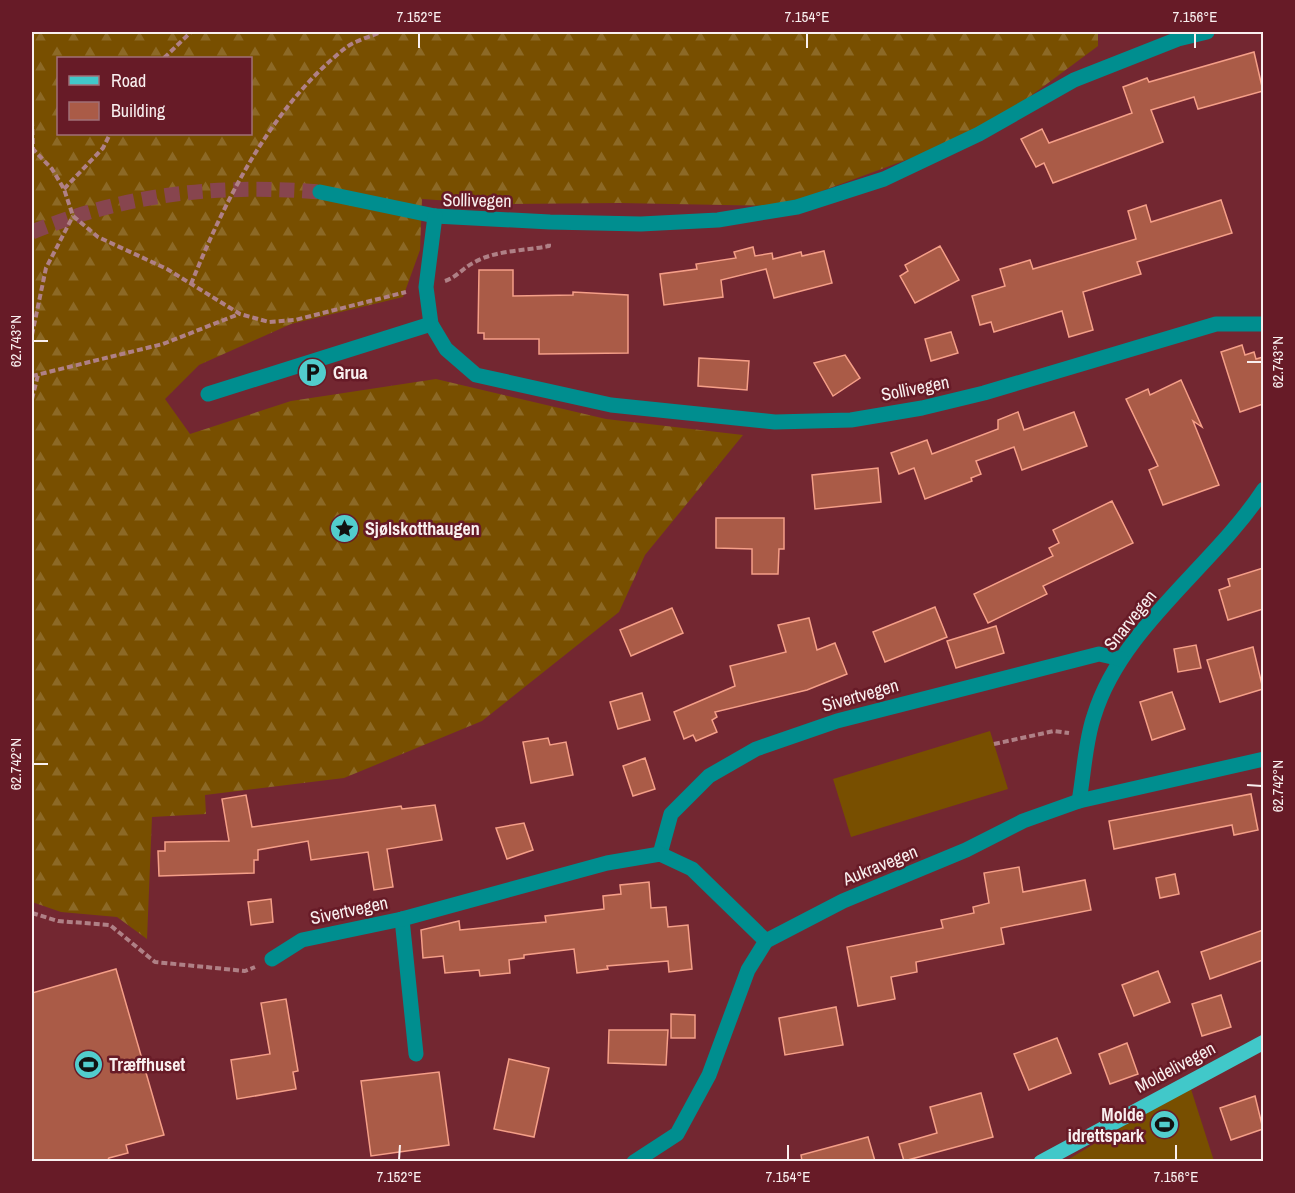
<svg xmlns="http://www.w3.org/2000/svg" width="1295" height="1193" font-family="'Archivo Narrow',sans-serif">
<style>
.grass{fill:#784f00}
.forest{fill:url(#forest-firs);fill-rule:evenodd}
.building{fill:#aa5b47;stroke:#f59f88;stroke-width:1.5}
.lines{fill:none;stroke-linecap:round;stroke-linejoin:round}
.minor-tunnel{stroke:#87454e;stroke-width:15;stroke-dasharray:15 8;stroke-linecap:butt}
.path{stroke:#af8086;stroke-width:4;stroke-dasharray:6 3;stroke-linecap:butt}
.minor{stroke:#008e8f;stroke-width:15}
.major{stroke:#41c8c9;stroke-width:15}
.ticks{fill:none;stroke:#f9efef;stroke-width:2}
.labels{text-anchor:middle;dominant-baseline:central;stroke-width:5;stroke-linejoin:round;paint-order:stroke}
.street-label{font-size:18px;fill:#f9efef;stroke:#671b27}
.poi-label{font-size:18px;font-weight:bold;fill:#f9efef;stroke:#671b27;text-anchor:start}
.neatline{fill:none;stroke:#f9efef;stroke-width:2}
.ticks-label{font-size:15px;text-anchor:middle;fill:#f9efef}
</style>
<defs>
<pattern id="forest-firs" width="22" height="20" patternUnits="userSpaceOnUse" patternTransform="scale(1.5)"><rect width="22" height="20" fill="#784f00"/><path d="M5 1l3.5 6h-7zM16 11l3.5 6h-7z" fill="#8c6926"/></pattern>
</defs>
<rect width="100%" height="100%" fill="#732731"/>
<g class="grass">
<polygon points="990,731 1008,789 851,837 833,779"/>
<polygon points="1190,1086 1214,1161 1064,1162"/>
</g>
<path class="forest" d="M 32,32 L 1098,32 L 1098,46 L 982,132 L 781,206 L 619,203 L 496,204 L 422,199 L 420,250 L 403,297 L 291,324 L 199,365 L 165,399 L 190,434 L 291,401 L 436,379 L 606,419 L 743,435 L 645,555 L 619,612 L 482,721 L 344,778 L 205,795 L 206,814 L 152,817 L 147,939 L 117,917 L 61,912 L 32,902 ZM 58,58 L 250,58 L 250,134 L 58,134 Z"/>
<g class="building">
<polygon points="1254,52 1263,91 1198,109 1194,97 1151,110 1163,142 1053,183 1044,163 1036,167 1021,139 1042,129 1049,143 1132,113 1123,87 1147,78 1149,82"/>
<polygon points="1221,200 1232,233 1137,262 1141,274 1083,292 1093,330 1069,337 1062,311 994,332 991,322 980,325 972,296 1005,286 1000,269 1030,260 1033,269 1136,239 1128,211 1146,205 1151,222"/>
<polygon points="940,246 959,280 915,303 900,276 908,271 905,265"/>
<polygon points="753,247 755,256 772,253 773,259 801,252 802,256 824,251 832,283 774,298 766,269 721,280 723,297 664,305 660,274 697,269 696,264 736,258 734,252"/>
<polygon points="479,270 513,270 513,296 573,295 573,292 628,295 628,353 539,354 539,339 484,339 484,333 478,333"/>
<polygon points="951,332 958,353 931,361 925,339"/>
<polygon points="1242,345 1245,355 1254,352 1256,359 1263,357 1263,404 1240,412 1221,352"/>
<polygon points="845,355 860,378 833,396 814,363"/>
<polygon points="699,358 749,361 747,390 698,386"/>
<polygon points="1181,380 1202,427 1193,421 1219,485 1163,505 1149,470 1158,466 1126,399 1148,389 1150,395"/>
<polygon points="1018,412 1024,430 1074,412 1087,446 1022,470 1014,447 976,461 981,474 971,478 972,481 925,499 914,468 899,474 891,453 927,440 932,454 998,429 998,420"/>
<polygon points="878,468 881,502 815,509 812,475"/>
<polygon points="1112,501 1133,543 1043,586 1047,594 988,623 974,594 1053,556 1049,548 1059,543 1053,530"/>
<polygon points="716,518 784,518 784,549 779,549 778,574 752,574 752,549 716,548"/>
<polygon points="1263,568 1263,609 1228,620 1219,590 1230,586 1228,579"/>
<polygon points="935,607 947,637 885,662 873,632"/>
<polygon points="672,608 683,633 631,656 620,630"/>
<polygon points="809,618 817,650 835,643 847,674 807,690 715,712 717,717 712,720 717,732 696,741 693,735 684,739 674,712 735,686 730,666 786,652 778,625"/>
<polygon points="996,626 1004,653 956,668 947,641"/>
<polygon points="1196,645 1201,668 1178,672 1174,649"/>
<polygon points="1253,647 1263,689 1220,702 1207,660"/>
<polygon points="1172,692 1185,729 1152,740 1140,702"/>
<polygon points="642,693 650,720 618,729 610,702"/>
<polygon points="548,738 550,745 566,742 573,775 531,783 523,742"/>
<polygon points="645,758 655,789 633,796 623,766"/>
<polygon points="1251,794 1258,830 1234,835 1232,825 1114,849 1109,821"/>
<polygon points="246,795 252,827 401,806 402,809 435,805 442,840 387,849 393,887 374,890 368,852 311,860 308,841 258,850 258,860 254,860 254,873 159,876 158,851 165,851 165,842 229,841 222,799"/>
<polygon points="524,823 533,850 507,859 496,828"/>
<polygon points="1019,867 1023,892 1085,880 1091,910 1001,928 1004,944 916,962 917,972 891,977 895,999 858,1006 847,947 943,928 941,920 974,913 973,907 989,903 984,873"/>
<polygon points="1175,874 1179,894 1160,898 1156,878"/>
<polygon points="649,882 651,908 666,907 668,927 688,925 692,969 669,972 668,961 607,966 608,969 577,973 574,949 524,955 524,958 509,960 510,973 480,976 479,970 445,973 443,956 423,958 421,930 459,921 460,930 546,922 545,916 604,909 603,896 621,894 620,885"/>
<polygon points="271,899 273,922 251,925 248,902"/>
<polygon points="1263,930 1263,960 1210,979 1201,952"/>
<polygon points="116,969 164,1135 126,1145 128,1153 109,1158 107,1161 32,1161 32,993"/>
<polygon points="1158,971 1170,1002 1134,1016 1122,985"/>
<polygon points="1221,995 1231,1027 1202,1036 1192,1004"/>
<polygon points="286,999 298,1071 293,1072 296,1089 237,1099 231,1060 270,1054 261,1003"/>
<polygon points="836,1007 843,1045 785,1055 779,1018"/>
<polygon points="671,1014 695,1015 695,1038 671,1038"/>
<polygon points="609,1030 668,1030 666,1065 608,1063"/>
<polygon points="1057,1038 1071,1073 1029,1090 1014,1054"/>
<polygon points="1127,1043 1138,1074 1110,1084 1099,1054"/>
<polygon points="509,1059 549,1068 534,1137 494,1129"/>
<polygon points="439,1072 449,1145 371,1156 361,1081"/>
<polygon points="981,1093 993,1137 904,1161 899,1144 937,1133 930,1107"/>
<polygon points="1255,1096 1263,1129 1231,1140 1220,1108"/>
<polygon points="868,1137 875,1161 802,1161 801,1155"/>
</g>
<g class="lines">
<path class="minor-tunnel" d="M 32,232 C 128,193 218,184 320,192"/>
<g class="path">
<polyline points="164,58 191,32"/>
<polyline points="32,120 33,149"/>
<polyline points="32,148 52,169 64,189 73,216 98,237 167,269 240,314 269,322 295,320 406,292"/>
<polyline points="64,189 103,148 110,134"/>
<path d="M 445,281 C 457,277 463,268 473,263 C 495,250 524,251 549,246 L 549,242"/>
<path d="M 191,284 C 226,198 271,108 344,49 C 354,41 369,37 381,32"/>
<polyline points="32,335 46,268 73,216"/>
<polyline points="32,376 163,344 239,314"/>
<polyline points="32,399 38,375"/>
<polyline points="994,744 1054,731 1069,733"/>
<polyline points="32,913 58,921 110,925 155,962 245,971 255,967"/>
</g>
<g class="minor">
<polyline points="320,192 435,216 550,222 641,224 718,220 797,207 884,179 979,134 1074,80 1178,39 1207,32"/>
<polyline points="435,216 426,287 431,324 446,349 476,375 611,405 775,422 851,420 922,408 984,393 1216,324 1264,324"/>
<polyline points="208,394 431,324"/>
<path d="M 1079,801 C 1084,774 1085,742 1094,716 C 1121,627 1214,566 1264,489"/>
<polyline points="660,854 671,814 709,776 756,749 837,721 1099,654 1121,659"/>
<polyline points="402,919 416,1054"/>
<polyline points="272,959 302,940 402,919 607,863 660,854 692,869 766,941"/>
<polyline points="634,1162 677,1134 709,1075 748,970 766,941 843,901 966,850 1023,821 1079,801 1264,759"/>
</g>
<polyline class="major" points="1041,1162 1264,1042"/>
</g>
<path class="ticks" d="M 419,48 L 419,33M 807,48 L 807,33M 1195,48 L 1195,33M 33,341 L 48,341M 1247,362 L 1262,362M 33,764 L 48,764M 1247,785 L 1262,786M 399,1160 L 400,1145M 788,1160 L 788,1145M 1176,1160 L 1176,1145"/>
<defs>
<symbol id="parking-disc" viewBox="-11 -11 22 22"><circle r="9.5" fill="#52cdcd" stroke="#671b27"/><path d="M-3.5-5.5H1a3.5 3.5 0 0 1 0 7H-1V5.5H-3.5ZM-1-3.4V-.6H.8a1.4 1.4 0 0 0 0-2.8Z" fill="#111"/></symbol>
<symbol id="sight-disc" viewBox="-11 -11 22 22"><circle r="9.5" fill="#52cdcd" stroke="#671b27"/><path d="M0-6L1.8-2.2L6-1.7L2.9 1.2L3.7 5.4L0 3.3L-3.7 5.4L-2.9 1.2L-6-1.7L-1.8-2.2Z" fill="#111"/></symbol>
<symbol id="stadium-disc" viewBox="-11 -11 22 22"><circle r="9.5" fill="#52cdcd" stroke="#671b27"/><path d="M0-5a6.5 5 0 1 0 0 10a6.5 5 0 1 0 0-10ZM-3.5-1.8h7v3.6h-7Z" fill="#111"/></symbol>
</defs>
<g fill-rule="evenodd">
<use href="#parking-disc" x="296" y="356" width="33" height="33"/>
<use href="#sight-disc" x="328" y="512" width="33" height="33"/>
<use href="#stadium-disc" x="72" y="1048" width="33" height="33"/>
<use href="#stadium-disc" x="1148" y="1108" width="33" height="33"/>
</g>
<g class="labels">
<g class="street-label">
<text transform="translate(477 200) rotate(1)">Sollivegen</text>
<text transform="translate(915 388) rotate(-11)">Sollivegen</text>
<text transform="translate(1130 620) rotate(-51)">Snarvegen</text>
<text transform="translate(860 695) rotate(-16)">Sivertvegen</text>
<text transform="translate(880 865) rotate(-22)">Aukravegen</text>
<text transform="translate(349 910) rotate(-12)">Sivertvegen</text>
<text transform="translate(1175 1067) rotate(-28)">Moldelivegen</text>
</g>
<g class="poi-label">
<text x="333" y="372">Grua</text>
<text x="365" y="528">Sjølskotthaugen</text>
<text x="109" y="1064">Træffhuset</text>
<text x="1144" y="1114" text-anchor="end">Molde<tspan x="1144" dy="21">idrettspark</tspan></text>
</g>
</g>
<rect width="1295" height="1193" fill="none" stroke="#671b27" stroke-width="66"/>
<rect x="57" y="57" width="195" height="78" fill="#671b27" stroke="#a17077" stroke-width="1.5"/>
<rect x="69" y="76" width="30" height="9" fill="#41c8c9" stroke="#a17077" stroke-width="1.5"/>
<text x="111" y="87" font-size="18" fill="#f9efef">Road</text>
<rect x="69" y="102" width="30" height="18" fill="#aa5b47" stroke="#a17077" stroke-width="1.5"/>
<text x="111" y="117" font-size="18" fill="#f9efef">Building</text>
<rect x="33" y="33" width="1229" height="1127" class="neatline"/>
<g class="ticks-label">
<text x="419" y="22">7.152°E</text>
<text x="807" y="22">7.154°E</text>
<text x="1195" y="22">7.156°E</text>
<text transform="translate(16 341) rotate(-90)" y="5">62.743°N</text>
<text transform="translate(1278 362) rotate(-90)" y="5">62.743°N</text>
<text transform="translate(16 764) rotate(-90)" y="5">62.742°N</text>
<text transform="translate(1278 786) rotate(-90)" y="5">62.742°N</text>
<text x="399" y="1182">7.152°E</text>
<text x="788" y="1182">7.154°E</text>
<text x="1176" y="1182">7.156°E</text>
</g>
</svg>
